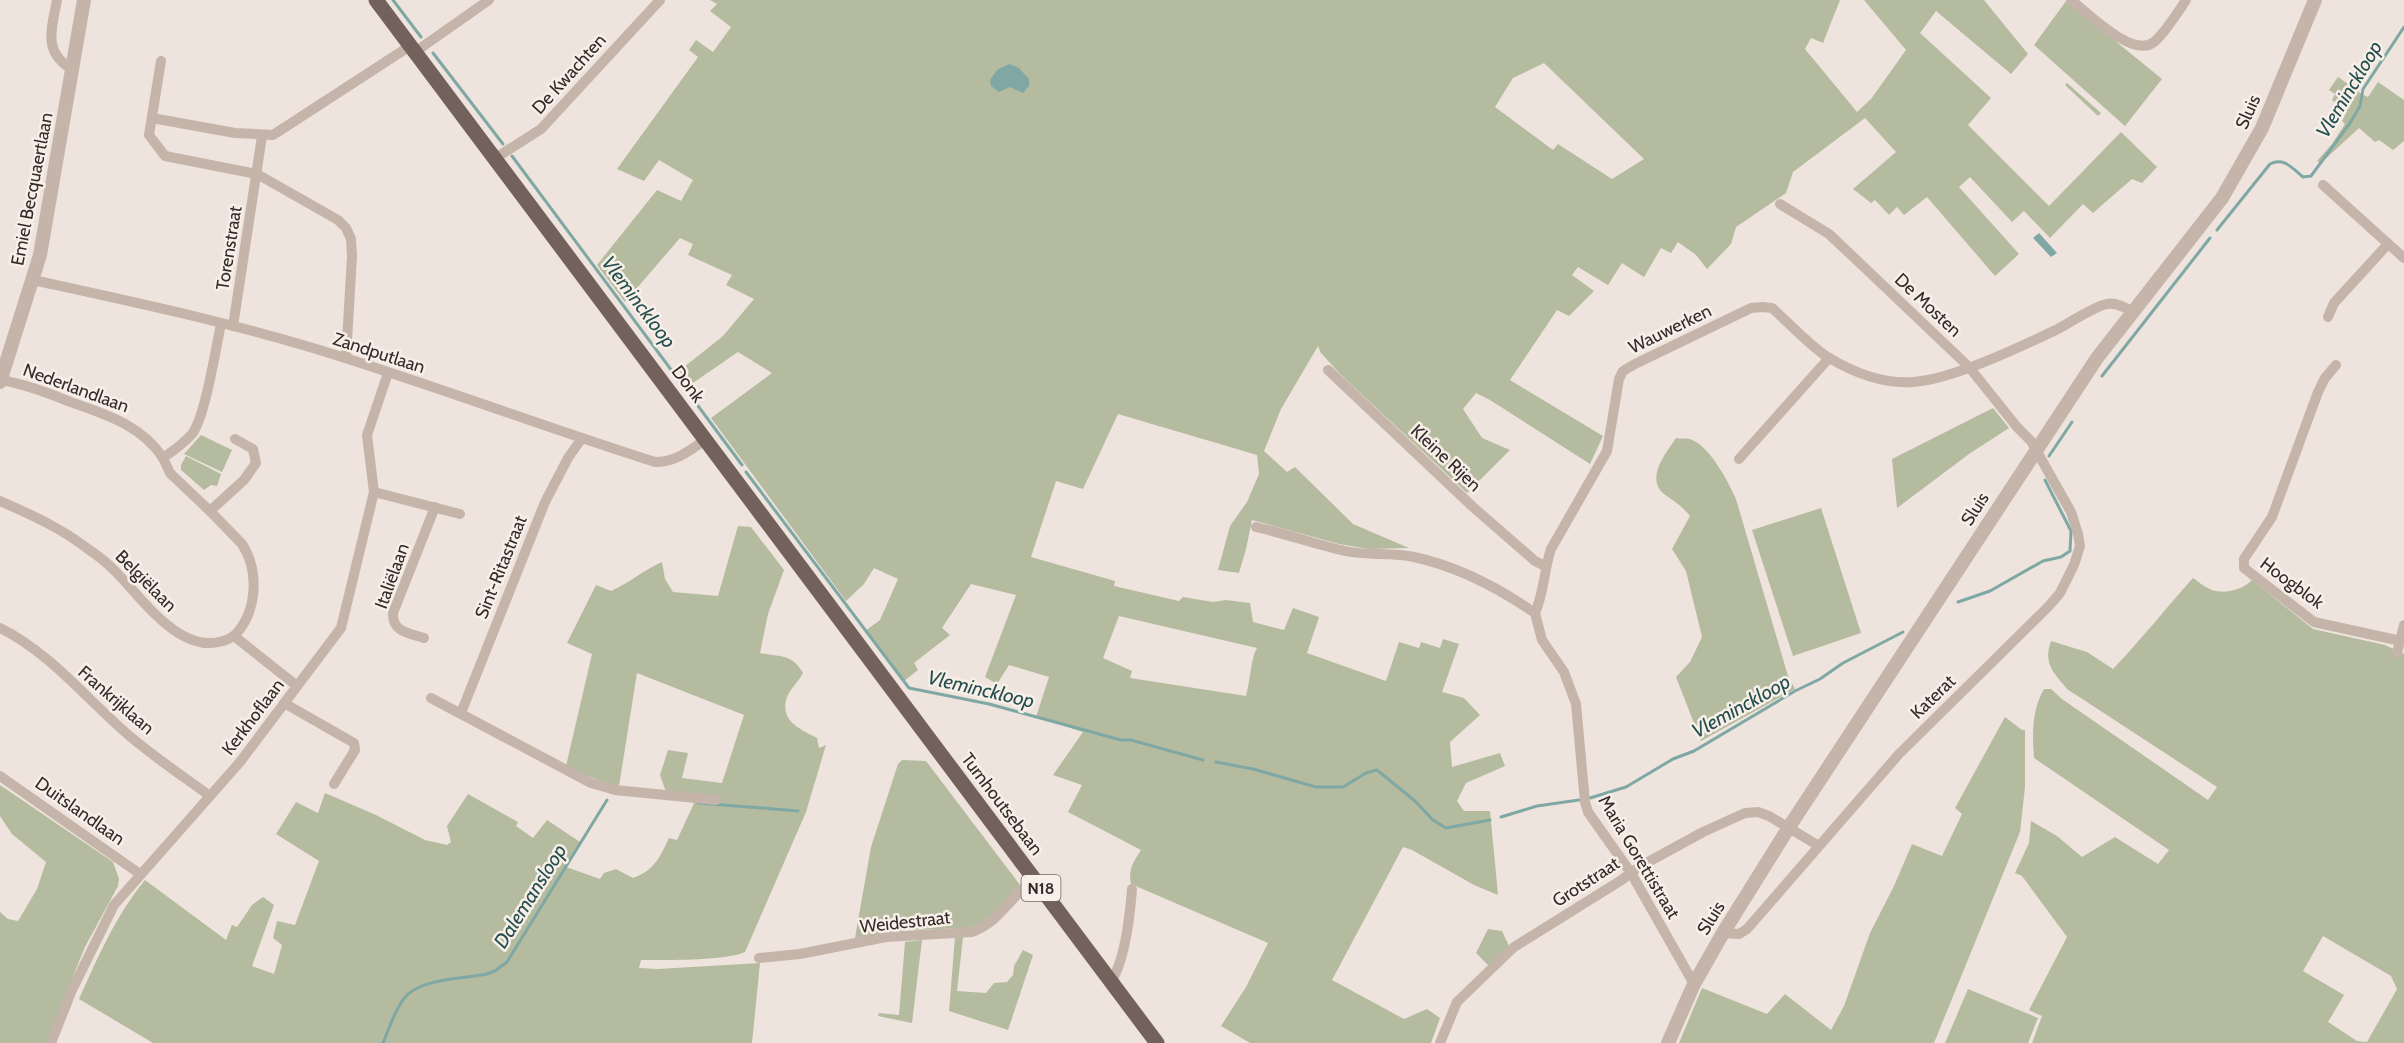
<svg xmlns="http://www.w3.org/2000/svg" width="2404" height="1043" font-family="Cabin,sans-serif">
<style>
.green{fill:#b5bb9f;fill-rule:evenodd}
.water{fill:#7fa8a5}
.lines{fill:none;stroke-linecap:round;stroke-linejoin:round}
.stream{stroke:#7fa8a5;stroke-width:3}
.minor{stroke:#c5b4aa;stroke-width:10}
.tertiary{stroke:#c5b4aa;stroke-width:14}
.primary{stroke:#73615c;stroke-width:15}
.labels{text-anchor:middle;dominant-baseline:central;stroke-width:5;stroke-linejoin:round;paint-order:stroke}
.shield{fill:#f7efe8;stroke:#6e6662;stroke-width:1.5}
.shield-label{font-size:16px;font-weight:bold;fill:#332b29}
.street-label{font-size:18px;fill:#332b29;stroke:#f7efe8}
.water-label{font-size:20px;font-style:italic;fill:#244f4e;stroke:#f7efe8}
</style>
<rect width="100%" height="100%" fill="#eee4dd"/>
<g class="green">
<path d="M 710,0 L 1840,0 L 1823,43 L 1811,38 L 1805,49 L 1857,112 L 1871,99 L 1906,50 L 1864,0 L 1984,0 L 2028,54 L 2011,74 L 1936,11 L 1920,33 L 1991,98 L 1968,125 L 2049,206 L 2121,132 L 2157,167 L 2142,183 L 2132,179 L 2093,213 L 2083,204 L 2050,238 L 2024,211 L 2012,222 L 1970,177 L 1959,187 L 2019,254 L 1995,276 L 1927,197 L 1904,215 L 1897,207 L 1889,215 L 1875,200 L 1871,203 L 1853,189 L 1896,152 L 1865,118 L 1793,172 L 1786,193 L 1736,227 L 1731,244 L 1707,269 L 1696,255 L 1678,242 L 1671,253 L 1661,248 L 1644,277 L 1622,263 L 1608,285 L 1578,267 L 1572,275 L 1594,291 L 1569,316 L 1557,310 L 1510,380 L 1603,436 L 1590,464 L 1490,400 L 1476,393 L 1463,409 L 1482,438 L 1510,450 L 1467,493 L 1340,374 L 1321,353 L 1318,346 L 1281,409 L 1264,451 L 1287,472 L 1295,467 L 1353,524 L 1409,548 L 1368,549 L 1339,544 L 1252,520 L 1246,549 L 1239,573 L 1218,570 L 1230,526 L 1247,502 L 1259,474 L 1257,455 L 1118,414 L 1083,489 L 1056,481 L 1031,557 L 1115,581 L 1114,586 L 1179,601 L 1183,597 L 1213,602 L 1226,600 L 1250,603 L 1253,622 L 1284,630 L 1293,608 L 1319,617 L 1307,653 L 1386,681 L 1399,642 L 1419,648 L 1421,642 L 1440,648 L 1443,639 L 1459,644 L 1442,692 L 1464,698 L 1480,715 L 1450,742 L 1452,767 L 1500,753 L 1505,766 L 1466,783 L 1457,801 L 1464,811 L 1490,811 L 1498,895 L 1474,885 L 1412,850 L 1403,847 L 1332,980 L 1404,1019 L 1427,1009 L 1440,1018 L 1431,1043 L 1250,1043 L 1221,1026 L 1246,987 L 1268,943 L 1131,884 C 1128,869 1133,863 1141,850 L 1068,812 L 1082,785 L 1053,775 L 1083,732 L 1036,717 L 1049,677 L 1009,665 L 997,684 L 985,677 L 1016,595 L 971,584 L 942,628 L 950,635 L 914,663 L 918,670 L 904,681 L 865,631 L 880,620 L 898,579 L 874,568 L 864,584 L 846,601 L 711,418 L 772,373 L 738,352 L 690,385 L 679,371 L 723,336 L 754,299 L 726,285 L 732,275 L 688,255 L 693,244 L 680,238 L 625,302 L 597,265 L 657,190 L 681,201 L 693,180 L 659,160 L 644,181 L 617,169 L 698,57 L 689,50 L 696,40 L 713,52 L 731,27 L 710,11 L 717,4 ZM 1544,63 L 1644,159 L 1612,179 L 1558,144 L 1553,150 L 1495,107 L 1513,78 ZM 1119,616 L 1257,648 C 1251,657 1250,683 1246,696 L 1130,678 L 1132,671 L 1103,658 Z"/>
<polygon points="2066,1 2162,79 2125,126 2034,45"/>
<path d="M 2338,77 C 2349,84 2356,92 2368,97 L 2378,82 L 2404,100 L 2404,141 L 2393,150 L 2379,140 L 2375,142 L 2359,128 L 2321,163 L 2317,161 L 2332,144 L 2345,124 L 2342,121 L 2347,111 L 2332,100 L 2335,94 L 2329,90 Z"/>
<polygon points="2067,83 2101,113 2098,116 2065,85"/>
<polygon points="1993,408 2009,428 1969,454 1897,508 1892,459"/>
<polygon points="201,435 232,450 222,472 184,454"/>
<path d="M 1676,438 C 1680,439 1686,438 1690,439 C 1710,446 1728,481 1736,499 L 1788,676 L 1795,689 L 1701,741 L 1676,677 L 1690,662 L 1702,637 L 1686,571 L 1672,549 L 1690,516 C 1682,506 1674,501 1664,494 C 1645,478 1666,453 1676,438 Z"/>
<polygon points="186,456 221,474 217,486 211,485 204,490 181,470 181,465"/>
<polygon points="1821,508 1861,633 1793,656 1752,530"/>
<path d="M 738,526 L 751,527 L 784,570 L 768,614 L 760,653 C 780,657 792,653 803,673 C 799,681 790,689 787,697 C 779,721 800,729 817,738 L 819,748 L 826,745 L 806,812 L 745,952 C 726,961 663,960 641,960 L 639,968 L 658,969 L 760,963 L 752,1043 L 153,1043 L 79,999 C 98,957 116,915 145,880 L 226,940 L 232,925 L 237,927 L 252,905 L 263,897 L 274,905 L 252,966 L 274,974 L 282,945 L 273,938 L 277,921 L 295,925 L 319,861 L 276,834 L 296,802 L 318,813 L 325,793 L 376,815 L 425,840 L 447,845 L 451,842 L 447,826 L 468,794 L 518,822 L 516,826 L 533,838 L 547,820 L 580,842 L 566,867 L 600,879 L 604,873 L 616,869 L 633,878 C 654,871 660,857 669,838 L 677,840 L 697,797 L 666,792 L 660,775 L 668,750 L 688,753 L 682,778 L 722,783 L 744,715 L 637,673 L 619,786 L 611,786 L 566,766 L 592,654 L 567,643 L 596,585 L 611,591 C 629,583 644,570 662,562 L 665,579 L 673,592 L 718,596 Z"/>
<path d="M 2193,578 C 2198,581 2204,587 2210,589 C 2222,595 2243,590 2252,580 L 2313,629 L 2385,645 L 2404,654 L 2404,1043 L 2032,1043 L 2042,1016 L 2029,1010 L 2067,937 L 2022,876 L 2015,873 L 2029,843 L 2031,821 L 2057,836 L 2082,857 L 2115,837 L 2158,864 L 2169,850 L 2034,758 C 2032,734 2032,709 2044,689 L 2051,689 L 2062,699 L 2208,800 L 2217,787 L 2067,689 C 2053,672 2043,664 2051,641 L 2087,652 L 2113,669 C 2141,640 2166,608 2193,578 ZM 2323,936 L 2391,976 L 2397,989 L 2367,1042 L 2357,1041 L 2328,1022 L 2344,995 L 2303,971 Z"/>
<polygon points="2005,717 2022,730 2025,730 2025,787 2020,832 1934,1043 1679,1043 1702,988 1767,1014 1785,994 1831,1030 1844,1006 1870,933 1894,886 1912,844 1942,856 1962,814 1955,808"/>
<polygon points="902,760 926,761 1020,885 994,917 969,928 906,930 855,938 871,847 898,764"/>
<polygon points="0,785 113,862 119,879 118,886 85,947 46,1043 0,1043 0,912 8,919 18,921 37,889 46,862 12,834 0,816"/>
<polygon points="1488,929 1502,931 1509,946 1489,966 1476,953"/>
<polygon points="955,937 963,937 957,991 986,993 994,983 1007,982 1013,975 1014,966 1023,950 1033,955 1008,1030 949,1011"/>
<polygon points="922,940 912,1023 878,1016 879,1013 899,1015 905,942"/>
<polygon points="1968,989 2038,1018 2028,1043 1945,1043"/>
</g>
<g class="water">
<polygon points="1009,64 1019,68 1029,79 1029,86 1023,93 1010,87 999,92 991,86 990,80 997,70"/>
<polygon points="2039,233 2057,253 2051,257 2033,238"/>
</g>
<g class="lines">
<g class="stream">
<polyline points="393,0 421,37"/>
<polyline points="433,53 503,144"/>
<polyline points="512,156 742,465"/>
<path d="M 2217,230 L 2270,164 C 2284,157 2292,168 2303,177 L 2311,176 L 2350,123 L 2360,106 L 2363,89 L 2404,27"/>
<polyline points="2102,376 2210,238"/>
<polyline points="2049,456 2072,422"/>
<polyline points="746,472 909,688 989,704 1121,740 1131,740 1203,760"/>
<polyline points="1958,602 1990,591 2043,561 2061,557 2070,551 2071,531 2045,480"/>
<polyline points="1216,762 1253,769 1316,787 1343,787 1366,773 1377,770 1415,801 1433,820 1446,828 1490,820"/>
<polyline points="1590,798 1626,787 1673,759 1694,751 1795,691 1820,679 1843,663 1903,632"/>
<polyline points="698,803 798,811"/>
<polyline points="1501,817 1537,806 1579,800"/>
<path d="M 383,1043 C 389,1029 394,1012 403,1000 C 417,978 463,979 487,974 L 495,971 L 507,962 L 607,800"/>
</g>
<g class="minor">
<path d="M 57,0 C 52,28 42,52 72,69"/>
<path d="M 2071,0 C 2089,14 2133,59 2154,42 C 2165,33 2178,12 2186,0"/>
<polyline points="415,52 489,0"/>
<polyline points="161,61 149,135 165,156 257,174 338,220 346,228 351,239 352,256 346,358"/>
<polyline points="152,118 235,133 273,135 410,46"/>
<polyline points="494,159 541,129 660,0"/>
<polyline points="2323,185 2404,258"/>
<path d="M 33,280 C 138,303 243,325 345,358 C 449,391 551,429 655,462 C 676,462 689,451 705,440"/>
<polyline points="2328,317 2334,303 2388,244"/>
<path d="M 221,324 C 216,347 205,418 192,434 C 184,443 173,451 163,458 L 170,473 L 210,511 L 244,480 L 256,463 L 253,449 L 235,439"/>
<polyline points="233,326 262,136"/>
<polyline points="2336,365 2325,378 2318,392 2272,517 2244,559 2244,568 2314,622 2401,641"/>
<polyline points="1328,370 1473,507 1535,561 1545,566"/>
<path d="M 1,380 C 24,384 46,392 68,401 C 104,414 141,424 163,458"/>
<polyline points="1739,459 1829,358"/>
<polyline points="374,492 460,514"/>
<path d="M 0,501 C 32,515 61,528 88,549 C 97,555 106,562 113,569 C 143,598 185,665 234,636 L 297,686"/>
<path d="M 210,511 L 242,544 C 260,572 257,613 234,636"/>
<path d="M 1256,527 C 1286,534 1315,544 1345,551 C 1368,556 1392,552 1414,557 C 1457,566 1500,589 1535,613 L 1542,640 L 1564,672 L 1576,704 L 1585,802 L 1588,812 L 1631,873 L 1694,984"/>
<path d="M 1535,613 C 1544,593 1544,570 1551,549 L 1607,451 L 1619,379 L 1623,371 L 1635,364 L 1751,308 L 1763,307 L 1772,308 C 1788,322 1815,351 1831,359 C 1855,373 1885,384 1913,382 C 1952,380 2022,346 2058,329 C 2071,322 2095,306 2107,304 C 2116,302 2125,308 2133,311"/>
<path d="M 0,628 C 51,653 89,702 132,738 C 157,759 184,777 210,796"/>
<path d="M 424,638 C 409,633 392,632 393,613 L 435,507"/>
<polyline points="2397,653 2404,625"/>
<polyline points="431,698 591,783 615,790 716,800"/>
<polyline points="284,703 354,743 355,750 334,784"/>
<polyline points="461,713 545,502 568,458 582,438"/>
<polyline points="0,776 140,874"/>
<polyline points="1723,933 1739,934 1747,929 1899,754 2048,607 2060,593 2074,565 2080,546 2078,534 2071,512 2031,441 2017,427 1969,367 1866,269 1829,234 1780,204"/>
<path d="M 759,958 L 800,954 L 886,937 L 972,932 C 1001,921 1010,897 1034,879"/>
<path d="M 1111,982 C 1125,960 1130,915 1132,889"/>
<polyline points="51,1043 72,990 114,905 240,762 341,628 374,492 367,435 388,373"/>
<polyline points="1440,1043 1457,1002 1514,947 1620,881 1639,867 1703,832 1745,813 1758,812 1769,816 1819,846"/>
</g>
<g class="tertiary">
<polyline points="0,382 40,255 84,0"/>
<polyline points="1668,1043 1694,984 1723,933 1789,827 2097,358 2222,198 2262,128 2315,0"/>
</g>
<polyline class="primary" points="376,0 1157,1043"/>
</g>
<g class="labels">
<rect class="shield" x="1021.5" y="875" width="39" height="26" rx="4.5"/>
<g class="shield-label">
<text x="1041" y="888">N18</text>
</g>
<g class="street-label">
<text transform="translate(569 74) rotate(-48)">De Kwachten</text>
<text transform="translate(2248 112) rotate(-66)">Sluis</text>
<text transform="translate(32 189) rotate(-79)">Emiel Becquaertlaan</text>
<text transform="translate(229 248) rotate(-81)">Torenstraat</text>
<text transform="translate(1928 305) rotate(43)">De Mosten</text>
<text transform="translate(1670 329) rotate(-26)">Wauwerken</text>
<text transform="translate(379 353) rotate(18)">Zandputlaan</text>
<text transform="translate(688 384) rotate(53)">Donk</text>
<text transform="translate(76 388) rotate(20)">Nederlandlaan</text>
<text transform="translate(1446 458) rotate(43)">Kleine Rijen</text>
<text transform="translate(1975 509) rotate(-57)">Sluis</text>
<text transform="translate(501 567) rotate(-68)">Sint-Ritastraat</text>
<text transform="translate(392 576) rotate(-70)">Italiëlaan</text>
<text transform="translate(146 581) rotate(45)">Belgiëlaan</text>
<text transform="translate(2292 583) rotate(36)">Hoogblok</text>
<text transform="translate(1933 697) rotate(-44)">Katerat</text>
<text transform="translate(116 700) rotate(41)">Frankrijklaan</text>
<text transform="translate(253 717) rotate(-53)">Kerkhoflaan</text>
<text transform="translate(1002 804) rotate(53)">Turnhoutsebaan</text>
<text transform="translate(80 811) rotate(35)">Duitslandlaan</text>
<text transform="translate(1639 857) rotate(59)">Maria Gorettistraat</text>
<text transform="translate(1586 882) rotate(-33)">Grotstraat</text>
<text transform="translate(1711 918) rotate(-58)">Sluis</text>
<text transform="translate(905 922) rotate(-6)">Weidestraat</text>
</g>
<g class="water-label">
<text transform="translate(2349 89) rotate(-59)">Vleminckloop</text>
<text transform="translate(639 302) rotate(53)">Vleminckloop</text>
<text transform="translate(981 689) rotate(13)">Vleminckloop</text>
<text transform="translate(1741 706) rotate(-29)">Vleminckloop</text>
<text transform="translate(530 896) rotate(-58)">Dalemansloop</text>
</g>
</g>
</svg>
